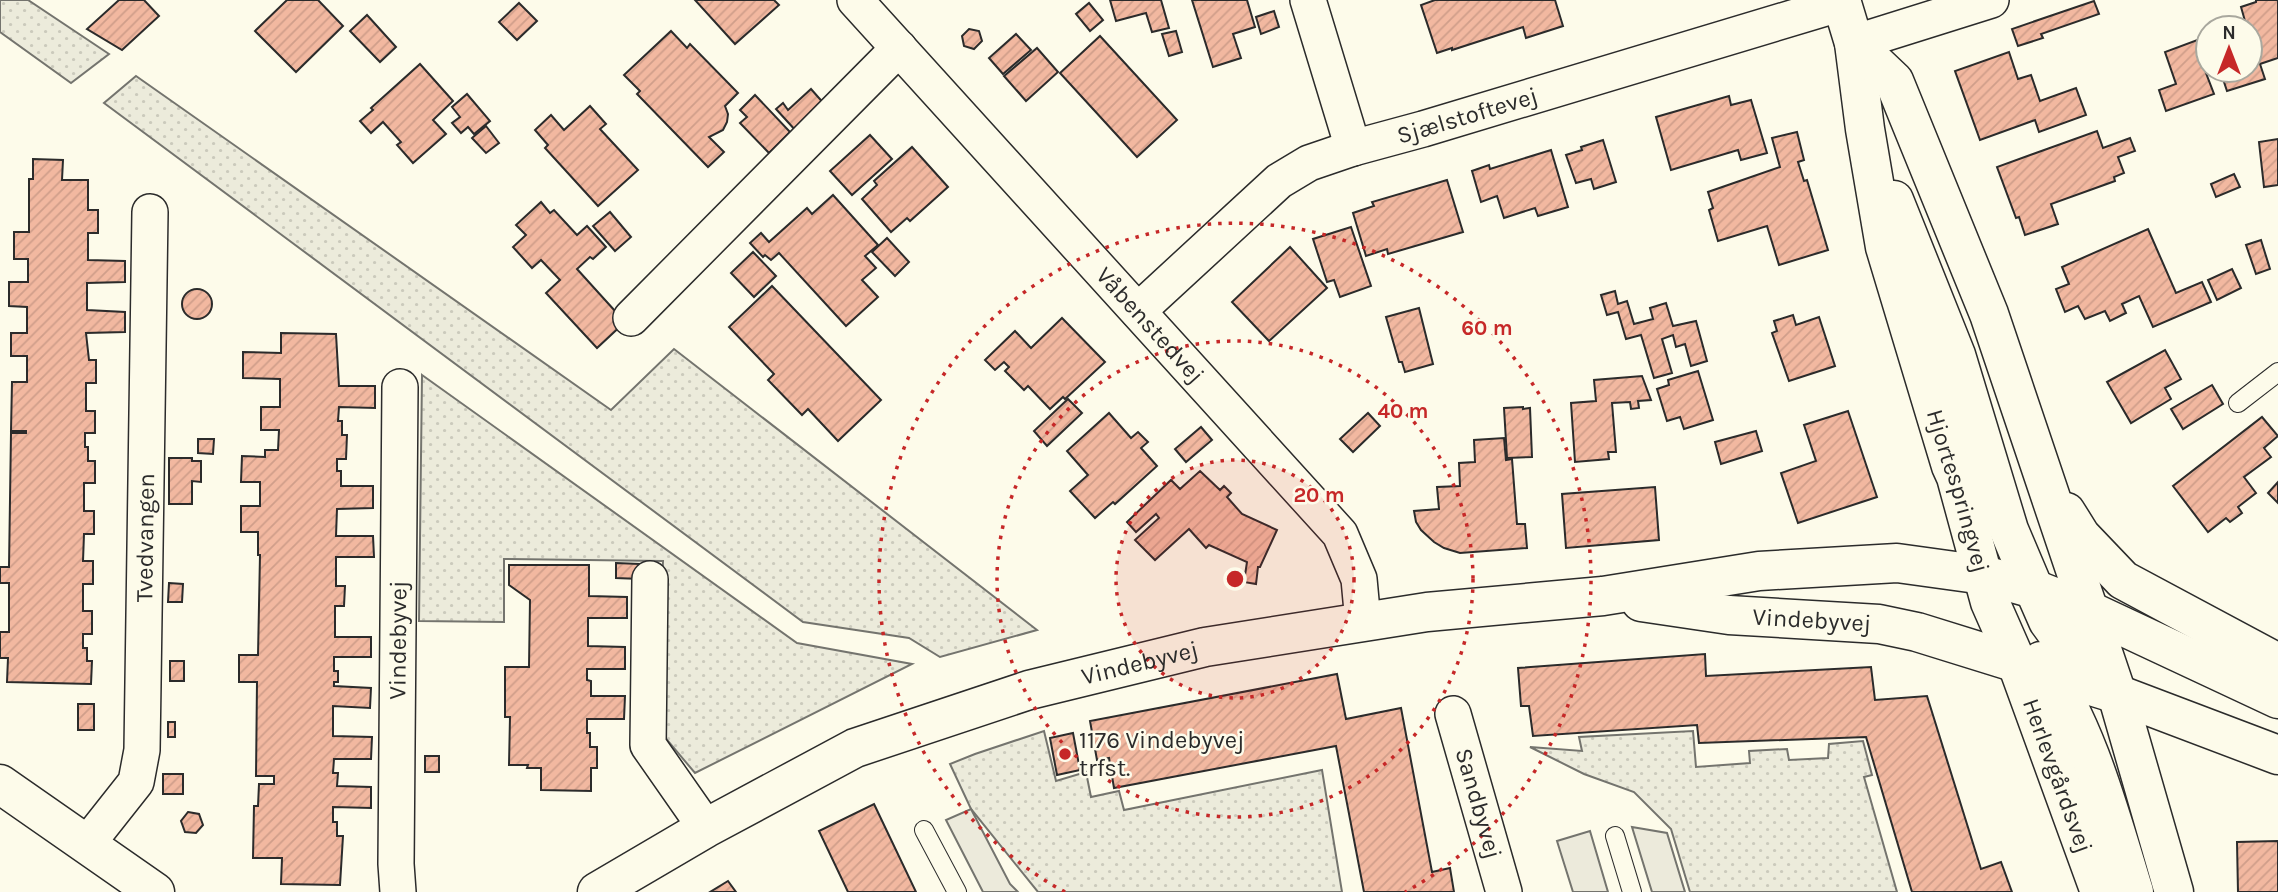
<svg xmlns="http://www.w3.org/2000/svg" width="2278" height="892" font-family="Karla,sans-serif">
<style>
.park{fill:url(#park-dots);stroke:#74746e;stroke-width:2}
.parking{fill:#eceadb;stroke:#74746e;stroke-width:2}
.building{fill:url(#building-hatch);stroke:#2b2b2b;stroke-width:2}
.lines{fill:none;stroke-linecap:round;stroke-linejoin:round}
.service-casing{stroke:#2b2b2b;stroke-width:20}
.minor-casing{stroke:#2b2b2b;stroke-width:38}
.tertiary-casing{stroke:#2b2b2b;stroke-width:41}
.service{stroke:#fdfbea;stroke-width:18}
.minor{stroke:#fdfbea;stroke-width:35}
.tertiary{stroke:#fdfbea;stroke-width:38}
.ring{fill:none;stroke:#c62828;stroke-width:3.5;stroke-dasharray:3.5 7}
.poi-dot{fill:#c62828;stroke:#fdfbea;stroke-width:2.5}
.labels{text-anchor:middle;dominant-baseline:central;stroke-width:5;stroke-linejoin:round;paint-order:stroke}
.street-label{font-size:24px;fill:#2b2b2b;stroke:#fdfbea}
.poi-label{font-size:24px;fill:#2b2b2b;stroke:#fdfbea;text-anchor:start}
.centre{fill:#c62828;stroke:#fdfbea;stroke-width:3.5}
.ring-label{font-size:21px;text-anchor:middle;font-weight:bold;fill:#c62828;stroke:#fdfbea;stroke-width:5;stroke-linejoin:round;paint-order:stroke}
</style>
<defs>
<pattern id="park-dots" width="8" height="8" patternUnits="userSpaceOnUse" patternTransform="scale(1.75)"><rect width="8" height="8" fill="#ecebdb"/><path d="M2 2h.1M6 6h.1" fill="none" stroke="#cbcabc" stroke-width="1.8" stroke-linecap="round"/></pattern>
<pattern id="building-hatch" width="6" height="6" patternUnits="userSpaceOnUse" patternTransform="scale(1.75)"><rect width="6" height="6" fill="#f2b8a0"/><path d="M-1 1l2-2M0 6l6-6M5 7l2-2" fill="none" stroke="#d09e8a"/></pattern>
</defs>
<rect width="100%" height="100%" fill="#fdfbea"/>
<g class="park">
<polygon points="0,0 28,0 109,54 71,83 0,32"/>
<polygon points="136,76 611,410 674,349 1037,630 940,657 909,638 803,622 104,103"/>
<polygon points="422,375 797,643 912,664 695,773 657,728 663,561 504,559 504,622 419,621"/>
<polygon points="1044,731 1056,781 1086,772 1091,797 1119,791 1124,810 1322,770 1342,892 1038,892 971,809 950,764 975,754"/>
<polygon points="1693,731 1696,767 1750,763 1749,751 1787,749 1789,760 1828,758 1829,744 1863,741 1872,775 1864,777 1897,892 1690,892 1671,829 1634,792 1584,774 1530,747 1582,751 1579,737"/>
</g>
<g class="parking">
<polygon points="971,809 1010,884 1018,892 983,892 946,820"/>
<polygon points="1632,827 1667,833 1685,892 1652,892"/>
<polygon points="1590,831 1608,892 1573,892 1557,841"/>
</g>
<g class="building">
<polygon points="119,0 144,0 159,16 122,50 87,29"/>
<polygon points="287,0 318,0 343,26 296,72 255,31"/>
<polygon points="695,0 774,0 779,5 735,44"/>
<polygon points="1110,0 1161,0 1169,28 1152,32 1146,13 1116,21"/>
<polygon points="1192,0 1247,0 1255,27 1233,34 1241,58 1213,67"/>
<polygon points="1435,0 1555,0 1563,26 1526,38 1523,27 1452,50 1452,48 1437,53 1421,5"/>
<polygon points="2256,0 2278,0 2278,58 2260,64 2265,79 2227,91 2220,70 2250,70 2250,28 2247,28 2241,7 2256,2"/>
<polygon points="2094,1 2099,14 2041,34 2043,38 2018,46 2012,29"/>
<polygon points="519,3 537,21 517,40 499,22"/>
<polygon points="1089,3 1103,20 1090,31 1076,14"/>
<polygon points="1274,11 1279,27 1261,34 1256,17"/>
<polygon points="367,15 396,47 380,62 350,31"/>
<polygon points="969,29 979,31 982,41 974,49 964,46 962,36"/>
<polygon points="671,31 687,48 690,44 738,93 725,106 728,114 727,122 723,130 709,137 724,152 708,167 637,94 640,91 624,75"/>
<polygon points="1176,31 1182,52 1169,56 1162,34"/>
<polygon points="1016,34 1031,50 1003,74 989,58"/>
<polygon points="1100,36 1177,120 1137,157 1060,73"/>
<polygon points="2200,39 2208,60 2208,70 2212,71 2206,73 2214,94 2166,111 2159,90 2176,84 2165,52"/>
<polygon points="1037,48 1058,72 1026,101 1004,76"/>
<polygon points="2009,52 2018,79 2031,75 2040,101 2076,88 2086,115 2039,132 2035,120 1980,140 1955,71"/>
<polygon points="420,64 453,101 433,120 446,134 413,163 397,145 401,142 383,122 371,133 360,121 373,110 371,108"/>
<polygon points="811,89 826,106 797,132 776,109 783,103 788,110"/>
<polygon points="467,94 490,121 474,134 468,127 461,133 452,123 460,117 452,107"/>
<polygon points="755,95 790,132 769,153 740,123 747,117 740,110"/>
<polygon points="1729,96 1731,105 1751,100 1767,153 1741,160 1738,150 1671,170 1656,117"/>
<polygon points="590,106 606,124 600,129 638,170 598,206 545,148 548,145 535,130 551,115 564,130"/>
<polygon points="486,126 499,143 486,153 472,138"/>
<polygon points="2097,131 2103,148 2130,138 2135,151 2118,157 2124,173 2114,177 2115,181 2051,204 2058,224 2025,235 2019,217 2016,218 1997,167"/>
<polygon points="1797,132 1804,160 1798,162 1804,181 1807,180 1828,250 1779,265 1767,226 1718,241 1709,210 1713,208 1708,192 1780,167 1772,138"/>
<polygon points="870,135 892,159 852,195 830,171"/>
<polygon points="2278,139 2278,185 2264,187 2259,142"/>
<polygon points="1603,140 1616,182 1594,189 1591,179 1576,183 1566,155 1582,150 1581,147"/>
<polygon points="912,147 948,187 910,221 907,218 891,232 862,199 877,185 874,181"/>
<polygon points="1551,150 1568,207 1538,216 1535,208 1504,218 1497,196 1481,202 1472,171 1489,165 1490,169"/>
<polygon points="33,159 63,160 62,180 88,180 88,210 98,210 98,233 88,233 88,260 125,261 125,282 87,283 87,310 125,312 125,332 86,333 89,360 96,360 96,383 86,383 86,411 95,411 95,433 85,433 85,447 88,447 88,461 95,461 95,483 84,483 84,511 94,511 94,534 84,534 83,561 93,561 93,584 83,584 83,611 92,611 92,634 83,634 83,648 87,648 87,661 92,661 91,684 7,682 8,658 0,658 0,632 9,632 9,583 0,583 0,567 9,567 11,433 26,433 26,431 11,431 12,382 27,382 27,356 11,356 11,333 27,333 27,307 9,306 9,282 28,282 28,259 14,259 14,232 29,232 29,179 33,179"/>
<polygon points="2234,174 2240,187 2216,197 2211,184"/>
<polygon points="1447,180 1463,232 1388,254 1387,249 1366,256 1353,213 1374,206 1372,202"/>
<polygon points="833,195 878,245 865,256 876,268 862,280 878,297 846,326 779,253 771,260 765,255 763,257 750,243 761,233 769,242 807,208 812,214"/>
<polygon points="541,202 550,213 554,210 577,235 587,226 606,247 593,259 590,257 577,269 625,322 597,348 546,293 560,280 541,260 532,268 513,247 526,235 516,225"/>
<polygon points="610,212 631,237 615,251 593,226"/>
<polygon points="1351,227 1371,286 1340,297 1334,280 1327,282 1313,239"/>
<polygon points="2148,229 2176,293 2202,282 2211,302 2153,327 2139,296 2122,304 2126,313 2110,321 2105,311 2085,319 2078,306 2065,312 2056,289 2069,284 2062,267"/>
<polygon points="887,238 909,262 895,276 872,252"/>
<polygon points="2261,240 2270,269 2256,274 2246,245"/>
<polygon points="1290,247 1327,288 1269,341 1232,302"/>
<polygon points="753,252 776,276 754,297 731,273"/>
<polygon points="2232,269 2241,288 2217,300 2208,280"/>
<polygon points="772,286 881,400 838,441 808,409 802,415 768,380 774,374 729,327"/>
<circle cx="197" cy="304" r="15"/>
<polygon points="1615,291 1618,304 1627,301 1634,324 1653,319 1650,308 1666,303 1673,326 1696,321 1707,361 1691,366 1685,344 1676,347 1673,335 1662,339 1672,373 1654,378 1641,335 1626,339 1618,312 1607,315 1601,295"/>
<polygon points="1419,308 1433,364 1405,372 1402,362 1399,362 1386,317"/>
<polygon points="1793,315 1796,325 1819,317 1835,366 1789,381 1772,333 1777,331 1774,321"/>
<polygon points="1062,318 1105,362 1065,399 1063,397 1050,409 1028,386 1024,390 1005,371 1009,367 1004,362 995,370 985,360 1015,331 1031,348"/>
<polygon points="281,333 336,334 339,386 375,386 375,408 339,407 338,421 342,421 342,435 347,435 346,459 337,459 337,471 341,471 341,486 373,486 373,508 337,509 336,536 373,536 374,557 336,557 336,586 345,586 344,606 335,606 335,637 371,637 371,657 334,657 334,671 338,671 338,682 334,682 334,686 371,688 370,708 333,706 333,736 372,737 371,759 334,759 333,773 338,773 337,786 371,787 371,808 333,807 333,822 337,822 337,836 343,836 340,885 281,884 282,858 253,858 254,806 258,806 259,784 274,784 274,776 256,776 257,682 239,682 239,655 258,655 260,555 258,555 258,532 241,532 241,506 260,506 260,482 241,482 242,456 265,457 265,450 278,450 279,430 261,430 261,407 280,407 280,379 243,378 243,352 281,353"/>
<polygon points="2165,350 2181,379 2165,388 2171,399 2131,423 2107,382"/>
<polygon points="1698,371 1713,420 1684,429 1680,417 1667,421 1657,389 1669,385 1668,380"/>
<polygon points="1642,376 1651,400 1638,401 1639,408 1631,409 1630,402 1612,403 1616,452 1608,452 1609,459 1575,462 1571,403 1596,401 1594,380"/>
<polygon points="2212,385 2223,404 2183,429 2171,409"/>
<polygon points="1068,399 1082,413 1047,446 1034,431"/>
<polygon points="1523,407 1523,409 1530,408 1532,457 1507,458 1504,408"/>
<polygon points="1848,411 1877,497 1798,523 1781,473 1816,461 1804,425"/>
<polygon points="1109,413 1131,438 1138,432 1148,442 1141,448 1157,466 1115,504 1113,502 1095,518 1070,491 1088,475 1067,451"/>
<polygon points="1368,413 1380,426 1353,452 1340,439"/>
<polygon points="2262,417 2278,436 2264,448 2271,457 2244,477 2256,493 2238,507 2242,513 2230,522 2226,518 2208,532 2173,486"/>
<polygon points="1201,427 1212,440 1186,462 1175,449"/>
<polygon points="1756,431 1762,451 1721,464 1715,442"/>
<polygon points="1504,438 1506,460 1512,459 1517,524 1525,524 1527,548 1460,553 1444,548 1434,542 1421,530 1416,522 1414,511 1439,509 1437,487 1460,486 1459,463 1475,462 1474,440"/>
<polygon points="198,439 214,439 213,454 198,453"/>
<polygon points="169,458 192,458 192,461 201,461 201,482 192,481 192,504 169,504"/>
<polygon points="1200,471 1220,490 1224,486 1231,493 1227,497 1242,514 1277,530 1260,567 1258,567 1256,584 1244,582 1247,562 1209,545 1206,548 1189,529 1155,560 1135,540 1159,518 1156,514 1136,532 1127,522 1171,480 1180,489"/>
<polygon points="2278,482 2278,503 2268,493"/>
<polygon points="1655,487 1659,540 1566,548 1562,494"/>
<polygon points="616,563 640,564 640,579 616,578"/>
<polygon points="509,565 589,565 589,596 627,597 627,618 588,618 588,646 625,647 625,669 587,669 587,680 591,681 591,696 625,696 624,719 587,719 587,733 590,733 590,747 597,747 597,768 591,768 591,791 541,790 541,768 527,768 528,765 509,765 510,717 505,717 505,667 529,667 530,600 509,585"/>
<polygon points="169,583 183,584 182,602 168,602"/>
<polygon points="1705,654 1706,676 1871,667 1875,700 1927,696 1981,869 2001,862 2012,892 1912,892 1866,737 1699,743 1697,725 1533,736 1529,706 1521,706 1518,668"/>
<rect x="170" y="661" width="14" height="20"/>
<polygon points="1337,674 1346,719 1401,708 1432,872 1450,868 1454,892 1364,892 1336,746 1114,788 1109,758 1097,760 1090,721"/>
<rect x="78" y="704" width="16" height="26"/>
<rect x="168" y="722" width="7" height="15"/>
<polygon points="1073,733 1080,770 1057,775 1050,738"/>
<rect x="425" y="756" width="14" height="16"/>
<rect x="163" y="774" width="20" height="20"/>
<polygon points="874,804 916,892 848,892 819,831"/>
<polygon points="188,812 199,814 203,825 196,833 185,832 181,821"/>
<polygon points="2278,841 2278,892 2238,892 2237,842"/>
<polygon points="728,881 736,892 710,892"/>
</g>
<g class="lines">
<defs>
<g id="service">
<polyline points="2238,403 2278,372"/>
<polyline points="924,830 957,892"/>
<polyline points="1615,836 1632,892"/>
</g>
<g id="minor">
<path id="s1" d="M 855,0 L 1340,534 L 1359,579 L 1363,622"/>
<polyline points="1308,0 1353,148"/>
<polyline points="1854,43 1991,0"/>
<path id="s2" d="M 1138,311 L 1279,181 L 1309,163 L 1353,148 L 1423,129 L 1842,3"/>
<polyline points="631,318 899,48"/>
<polyline points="650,579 648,745 706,828"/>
<path id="s3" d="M 1453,714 L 1504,892"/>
<path id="s4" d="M 87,844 L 136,782 L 142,750 L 150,212"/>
<path id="s5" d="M 398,892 L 396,864 L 400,387"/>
</g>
<g id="tertiary">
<path id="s6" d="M 1841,0 L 1854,43 L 1865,129 L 1885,247 L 1951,466 L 1956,477 L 1990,602 L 2016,661 L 2100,892"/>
<polyline points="1854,43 1894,81 1989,314 2117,694 2174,892"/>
<polyline points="1894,200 1956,355 2009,530 2034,589 2048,621 2080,665 2108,687"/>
<polyline points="2066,512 2081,536 2123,580 2278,663"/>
<path id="s7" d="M 1641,602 L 1729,615 L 1879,624 L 1917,632 L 2117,694 L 2278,755"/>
<path d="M 2041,661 C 2087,724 2111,818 2134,892"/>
<polyline points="0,784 155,892"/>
<path id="s8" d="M 597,892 L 706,828 L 855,748 L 1029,690 L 1205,647 L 1427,612 L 1603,596 L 1759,571 L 1897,563 L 1984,575 L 2034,589 L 2090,611 L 2278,699"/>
</g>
</defs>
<use href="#service" class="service-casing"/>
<use href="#minor" class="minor-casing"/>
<use href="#tertiary" class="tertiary-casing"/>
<use href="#service" class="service"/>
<use href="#minor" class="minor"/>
<use href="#tertiary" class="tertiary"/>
</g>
<circle cx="1235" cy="579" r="119" fill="#c62828" fill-opacity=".12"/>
<g class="ring">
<circle cx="1235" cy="579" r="119"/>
<circle cx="1235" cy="579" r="238"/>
<path d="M1065 892A356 356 0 1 1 1405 892"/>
</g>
<circle class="poi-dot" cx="1065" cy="754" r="7"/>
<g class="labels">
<g class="street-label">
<text stroke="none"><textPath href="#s2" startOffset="392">Sjælstoftevej</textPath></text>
<text stroke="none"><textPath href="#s1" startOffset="439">Våbenstedvej</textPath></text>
<text stroke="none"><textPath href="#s6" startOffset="506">Hjortespringvej</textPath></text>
<text stroke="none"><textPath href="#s4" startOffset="324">Tvedvangen</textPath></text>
<text stroke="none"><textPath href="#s7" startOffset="172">Vindebyvej</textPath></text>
<text stroke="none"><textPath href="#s5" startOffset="252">Vindebyvej</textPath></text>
<text stroke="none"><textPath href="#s8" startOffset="593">Vindebyvej</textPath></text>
<text stroke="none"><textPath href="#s6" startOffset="808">Herlevgårdsvej</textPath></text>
<text stroke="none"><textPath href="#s3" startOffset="93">Sandbyvej</textPath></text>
</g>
<g class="poi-label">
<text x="1079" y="740">1176 Vindebyvej<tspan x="1079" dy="28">trfst.</tspan></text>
</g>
</g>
<circle cx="1235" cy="579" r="10" class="centre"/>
<g class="ring-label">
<text x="1487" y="335">60 m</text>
<text x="1403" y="418">40 m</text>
<text x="1319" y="502">20 m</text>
</g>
<g transform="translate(2229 49)"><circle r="33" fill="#fdfbea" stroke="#a9a89e" stroke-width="2"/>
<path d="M0-5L12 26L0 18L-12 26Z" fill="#c62828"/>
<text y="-10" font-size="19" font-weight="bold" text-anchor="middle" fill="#2b2b2b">N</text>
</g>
</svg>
